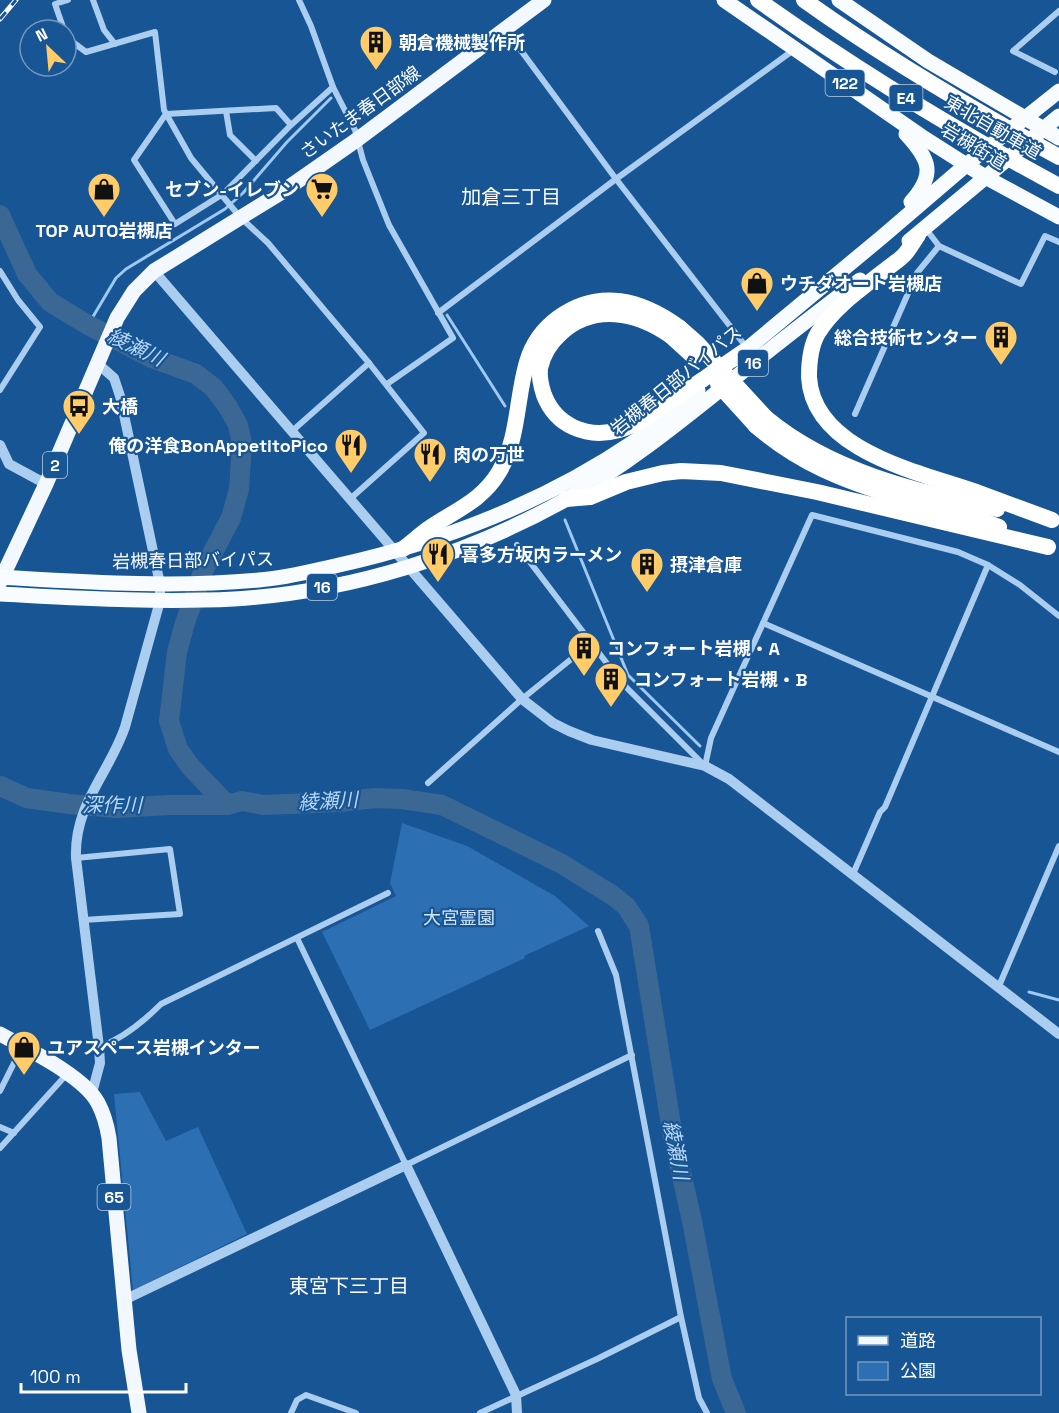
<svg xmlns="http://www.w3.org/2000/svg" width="1059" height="1413" font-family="'Space Grotesk','Noto Sans JP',sans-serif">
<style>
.green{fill:#2c70b3}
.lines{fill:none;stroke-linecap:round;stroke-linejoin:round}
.stream{stroke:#9dc9f3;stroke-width:3}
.river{stroke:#3b6795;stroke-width:20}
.minor{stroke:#aacdf0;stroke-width:6}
.tertiary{stroke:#aacdf0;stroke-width:10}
.primary{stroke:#f3f8ff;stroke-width:15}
.trunk{stroke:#f9fcff;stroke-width:15}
.motorway{stroke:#fff;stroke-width:16}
.rail-casing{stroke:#fff;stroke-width:5}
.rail{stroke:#185595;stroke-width:3;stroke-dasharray:9;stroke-linecap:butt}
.motorway-bridge{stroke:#fff;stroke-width:16}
.labels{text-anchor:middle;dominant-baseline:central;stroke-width:4.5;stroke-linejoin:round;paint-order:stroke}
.shield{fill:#185595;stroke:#baccdf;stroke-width:1.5}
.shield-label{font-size:16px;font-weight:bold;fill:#fff}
.poi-label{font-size:18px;font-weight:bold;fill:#fff;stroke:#185595;text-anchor:start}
.street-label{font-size:18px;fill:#fff;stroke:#185595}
.park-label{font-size:18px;fill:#d1e6fb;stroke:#185595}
.neighbourhood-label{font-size:20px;fill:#fff;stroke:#185595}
.water-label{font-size:20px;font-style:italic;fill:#b6d7f7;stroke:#185595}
</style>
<rect width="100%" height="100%" fill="#185595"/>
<g class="green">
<polygon points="402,823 467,846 555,896 589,926 524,956 525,958 370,1030 322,932 396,896 390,883"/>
<polygon points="140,1092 166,1141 198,1127 247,1234 133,1290 114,1094"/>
</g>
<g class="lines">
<g class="stream">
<polyline points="447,315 505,406"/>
<polyline points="88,325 116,278 126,269 225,209 243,193 287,142 331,98"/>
<polyline points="565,520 628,675 700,746"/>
<polyline points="1029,992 1059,1000"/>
</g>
<g class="river">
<polyline points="0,215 27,274 50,302 88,325 152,358 196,374 214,388 228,407 238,425 242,443 239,489 231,518 204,569 185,623 177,652 169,721 178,749 190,766 227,805"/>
<polyline points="0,786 27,798 69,804 116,808 170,805 227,805 242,801 263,805 340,802 375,798 402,799 442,805 562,864 612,895 626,906 639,926 673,1137 692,1221 722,1379 736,1413"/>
</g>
<g class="minor">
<polyline points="93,0 104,30 115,44"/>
<polyline points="299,0 311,26 333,87 355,130 363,160 389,225 453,338 387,384"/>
<polyline points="505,29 616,179 747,348"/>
<polyline points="64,30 55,4 68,0"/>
<polyline points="66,37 86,52 155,32 164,110 191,158 240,217 268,243 369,363 424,433 350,499"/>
<polyline points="1055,72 1013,51 1059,11"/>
<polyline points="226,111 230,135 256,161"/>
<polyline points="291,125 276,108 166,114 134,160 175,224 223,194 291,125 333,87"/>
<polyline points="926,229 939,246 1021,284 1045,236 1059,242"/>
<polyline points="0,271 18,300 40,327 0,390"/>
<polyline points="438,313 616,179 795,49"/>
<polyline points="855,414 917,273 939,246"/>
<polyline points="291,432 369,363"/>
<polyline points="517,545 621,682 702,763"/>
<polyline points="763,623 1059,752"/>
<polyline points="705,766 711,738 812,515 958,552 988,565 1020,585 1059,616"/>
<polyline points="428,783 522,699 591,643"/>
<polyline points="76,858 170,849 180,914 83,920"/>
<polyline points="853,874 880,812 885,807 988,565"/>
<polyline points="598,931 616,975 681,1317 699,1398 707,1413"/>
<polyline points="297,938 406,1165 632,1055"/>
<polyline points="999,986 1059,846"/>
<path d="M 99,1047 C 122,1039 144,1021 161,1004 L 388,893"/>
<polyline points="0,1091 22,1047"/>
<polyline points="0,1127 14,1133"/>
<polyline points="0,1148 67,1074"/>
<polyline points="291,1413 297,1400 306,1395 356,1413"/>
<polyline points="480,1413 597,1359 681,1317"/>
</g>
<g class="tertiary">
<polyline points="154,271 522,699 553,723 569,731 592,740 705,766 729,779 1059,1034"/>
<polyline points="0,445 9,464 46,484"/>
<path d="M 92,1093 L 100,1063 L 99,1047 L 76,858 C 74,804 109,774 125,727 L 160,601 L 160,584 L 120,396 L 114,378 L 97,363"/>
<polyline points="124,1300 406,1165 516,1395 517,1413"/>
</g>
<g class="primary">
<polyline points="0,582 46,484 117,318 134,291 154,271 282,192 358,139 544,0"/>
<path d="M 0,1034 C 27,1049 84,1076 98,1103 C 104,1114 107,1126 109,1138 L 129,1350 L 139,1413"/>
</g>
<g class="trunk">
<polyline points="724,0 921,136 987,178 1059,217"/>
<polyline points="839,0 928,61 1059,138"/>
<path d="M 906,134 C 930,160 936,174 911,202"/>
<polyline points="909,241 1059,116"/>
<polyline points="735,359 882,237 966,165 1059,91"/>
<path d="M 0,577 C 86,582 173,588 259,580 C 286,578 312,571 339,565 C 443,542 547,501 635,441 C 657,426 678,407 698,390"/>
<path d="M 0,594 C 78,598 156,603 234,599 C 350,592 464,556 565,500 C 626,466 681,421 736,377 C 776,344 818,312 860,280"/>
</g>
<g class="motorway">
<path d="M 918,235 C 914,241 910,248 905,254 C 900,260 891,265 884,271 C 861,289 834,307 818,333 C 811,345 809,363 809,377 C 813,452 923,473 979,493 C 1003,502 1028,511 1052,520"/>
<path d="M 671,336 C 637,312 594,303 561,333 C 551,342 543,354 540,368 C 539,377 541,386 544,395 C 556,426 587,439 619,430 C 641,424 659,409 678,396 C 700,382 721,367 743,352"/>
<path d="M 766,418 C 831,472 915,491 997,509"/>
<path d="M 756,426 C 799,463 844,481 898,497 C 932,507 966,514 999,527"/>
<polyline points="566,499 590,497 626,482 663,473 681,471 721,473 817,492 1048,547"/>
<path d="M 403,549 C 412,542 420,535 428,529 C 454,511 482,501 499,472 C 519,438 516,399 527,362 C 532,345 543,329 558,318 C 599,288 642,300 680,328"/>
</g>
<defs>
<polyline id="rail" points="0,19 16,0"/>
</defs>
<use href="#rail" class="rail-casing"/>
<use href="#rail" class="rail"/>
<g class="motorway-bridge">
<path d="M 758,0 C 855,69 955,130 1059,186"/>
<path d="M 804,0 C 885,58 972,109 1059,157"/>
<polyline points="680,328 697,343 766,418"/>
<polyline points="671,336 693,356"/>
<polyline points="718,384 756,426"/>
</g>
</g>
<defs>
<symbol id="building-pin" viewBox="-11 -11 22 30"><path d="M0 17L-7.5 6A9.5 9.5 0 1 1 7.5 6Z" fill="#ffcc69" stroke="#185595"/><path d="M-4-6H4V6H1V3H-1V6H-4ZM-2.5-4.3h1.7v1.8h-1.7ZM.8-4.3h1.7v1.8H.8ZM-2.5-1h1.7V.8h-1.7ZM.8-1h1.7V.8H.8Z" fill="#111"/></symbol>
<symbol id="shop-pin" viewBox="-11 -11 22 30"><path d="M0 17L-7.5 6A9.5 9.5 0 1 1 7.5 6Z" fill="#ffcc69" stroke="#185595"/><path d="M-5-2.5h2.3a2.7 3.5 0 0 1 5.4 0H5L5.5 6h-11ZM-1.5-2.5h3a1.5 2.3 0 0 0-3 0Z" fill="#111"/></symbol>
<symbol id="supermarket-pin" viewBox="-11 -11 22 30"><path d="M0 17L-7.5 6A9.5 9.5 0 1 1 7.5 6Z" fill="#ffcc69" stroke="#185595"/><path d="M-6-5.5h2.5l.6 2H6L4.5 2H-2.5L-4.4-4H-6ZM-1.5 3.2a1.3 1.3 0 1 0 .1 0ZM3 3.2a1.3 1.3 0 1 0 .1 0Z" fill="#111"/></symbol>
<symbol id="bus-pin" viewBox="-11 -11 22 30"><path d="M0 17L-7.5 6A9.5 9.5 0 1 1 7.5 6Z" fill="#ffcc69" stroke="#185595"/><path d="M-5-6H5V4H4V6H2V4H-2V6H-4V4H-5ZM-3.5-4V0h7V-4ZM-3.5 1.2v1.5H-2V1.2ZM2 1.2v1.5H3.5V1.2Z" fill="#111"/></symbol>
<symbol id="restaurant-pin" viewBox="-11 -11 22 30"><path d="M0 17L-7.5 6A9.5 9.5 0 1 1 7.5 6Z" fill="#ffcc69" stroke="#185595"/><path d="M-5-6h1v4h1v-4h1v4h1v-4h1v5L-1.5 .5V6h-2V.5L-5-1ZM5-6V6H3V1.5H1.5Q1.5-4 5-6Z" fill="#111"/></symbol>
</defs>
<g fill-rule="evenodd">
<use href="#building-pin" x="357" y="23" width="38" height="52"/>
<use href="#shop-pin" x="85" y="170" width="38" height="52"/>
<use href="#supermarket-pin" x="303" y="170" width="38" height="52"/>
<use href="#shop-pin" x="738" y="264" width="38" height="52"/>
<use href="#building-pin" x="982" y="318" width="38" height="52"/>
<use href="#bus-pin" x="60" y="387" width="38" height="52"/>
<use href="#restaurant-pin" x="332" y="426" width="38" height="52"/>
<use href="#restaurant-pin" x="411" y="435" width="38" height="52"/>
<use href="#restaurant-pin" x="419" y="535" width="38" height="52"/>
<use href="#building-pin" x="628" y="545" width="38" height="52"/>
<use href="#building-pin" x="565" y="629" width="38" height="52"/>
<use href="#building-pin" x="592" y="660" width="38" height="52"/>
<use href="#shop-pin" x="5" y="1028" width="38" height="52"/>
</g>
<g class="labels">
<g class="shield">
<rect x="825.5" y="70" width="39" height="26" rx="4.5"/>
<rect x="889.5" y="85" width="33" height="26" rx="4.5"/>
<rect x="738" y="350" width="30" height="26" rx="4.5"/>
<rect x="43" y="452" width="24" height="26" rx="4.5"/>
<rect x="307" y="574" width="30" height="26" rx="4.5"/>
<rect x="97.5" y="1184" width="33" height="26" rx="4.5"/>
</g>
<g class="shield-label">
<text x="845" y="83">122</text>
<text x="906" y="98">E4</text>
<text x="753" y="363">16</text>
<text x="55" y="465">2</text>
<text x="322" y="587">16</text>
<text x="114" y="1197">65</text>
</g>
<g class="poi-label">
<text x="399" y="42">朝倉機械製作所</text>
<text x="299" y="189" text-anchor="end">セブン-イレブン</text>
<text x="104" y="230" text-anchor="middle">TOP AUTO岩槻店</text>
<text x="780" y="283">ウチダオート岩槻店</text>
<text x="978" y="337" text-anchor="end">総合技術センター</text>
<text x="102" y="406">大橋</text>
<text x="328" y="445" text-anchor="end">俺の洋食BonAppetitoPico</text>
<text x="453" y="454">肉の万世</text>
<text x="461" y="554">喜多方坂内ラーメン</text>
<text x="670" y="564">摂津倉庫</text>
<text x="607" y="648">コンフォート岩槻・A</text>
<text x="634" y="679">コンフォート岩槻・B</text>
<text x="47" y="1047">ユアスペース岩槻インター</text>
</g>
<g class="street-label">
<text transform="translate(360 112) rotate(-36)">さいたま春日部線</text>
<text transform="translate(993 127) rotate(30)">東北自動車道</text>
<text transform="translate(974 146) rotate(31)">岩槻街道</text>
<text transform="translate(676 380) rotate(-39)">岩槻春日部バイパス</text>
<text transform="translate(193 560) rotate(-1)">岩槻春日部バイパス</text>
</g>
<g class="park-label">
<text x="459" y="917">大宮霊園</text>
</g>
<g class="neighbourhood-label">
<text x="511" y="197">加倉三丁目</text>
<text x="349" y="1286">東宮下三丁目</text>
</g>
<g class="water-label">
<text transform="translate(136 347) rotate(26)">綾瀬川</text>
<text transform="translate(328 801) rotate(-3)">綾瀬川</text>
<text x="112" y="805">深作川</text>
<text transform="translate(676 1150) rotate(79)">綾瀬川</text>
</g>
</g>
<rect x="846" y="1317" width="195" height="78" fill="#185595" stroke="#7499bf" stroke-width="1.5"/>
<rect x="858" y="1336" width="30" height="9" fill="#f3f8ff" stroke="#7499bf" stroke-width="1.5"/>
<text x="900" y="1347" font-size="18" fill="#ffffff">道路</text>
<rect x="858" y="1362" width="30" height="18" fill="#2c70b3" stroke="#7499bf" stroke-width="1.5"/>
<text x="900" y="1377" font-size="18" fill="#ffffff">公園</text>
<g transform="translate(48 48) rotate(334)"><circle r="28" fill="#185595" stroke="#7499bf" stroke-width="1.5"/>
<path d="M0-4.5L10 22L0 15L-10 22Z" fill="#ffcc69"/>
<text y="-9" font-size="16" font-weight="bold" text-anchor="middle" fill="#ffffff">N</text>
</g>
<path d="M21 1383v9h165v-9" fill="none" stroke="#ffffff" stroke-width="3"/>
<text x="30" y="1383" font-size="18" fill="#ffffff" stroke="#185595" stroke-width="4.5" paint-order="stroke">100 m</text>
</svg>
